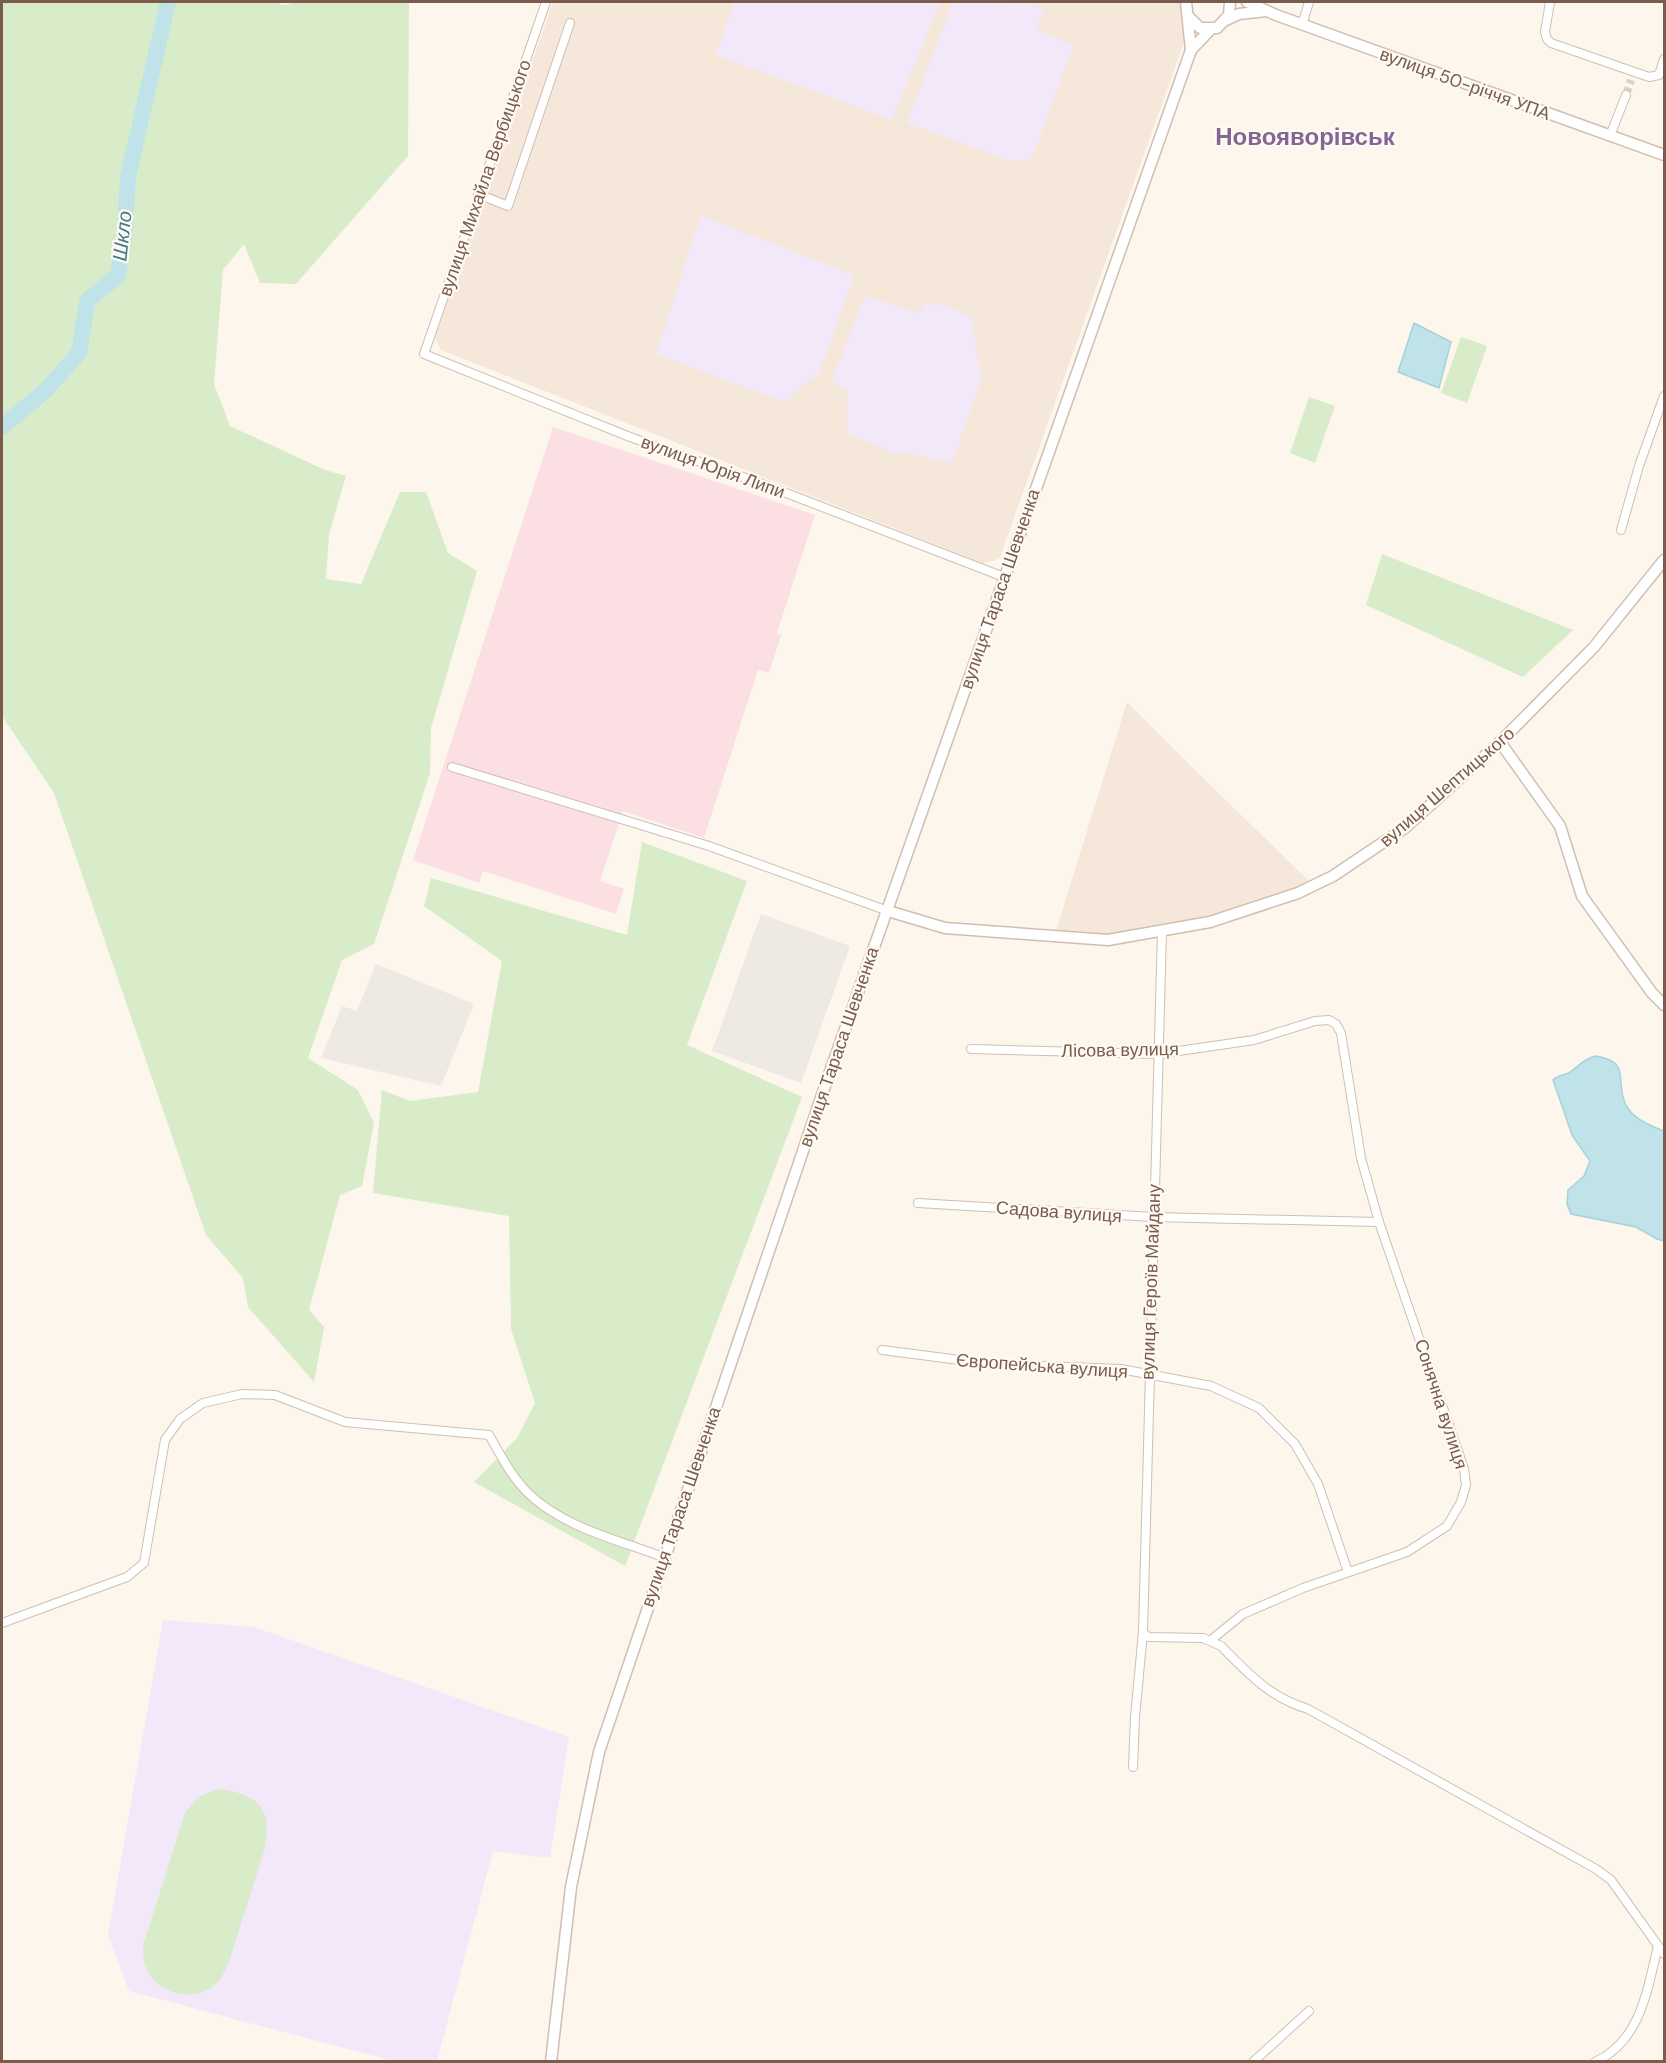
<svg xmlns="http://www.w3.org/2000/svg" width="1666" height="2063" font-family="'DM Sans',sans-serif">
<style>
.residential{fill:#f5e8da}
.industrial{fill:#efe9e4}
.education{fill:#f3e8fa}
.medical{fill:#fbdfe3}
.green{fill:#d8ecc9}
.water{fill:#bfe3e8;stroke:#a5d3da;stroke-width:1.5}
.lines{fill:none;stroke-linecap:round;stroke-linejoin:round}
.river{stroke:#bfe3e8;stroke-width:16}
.minor-tunnel{stroke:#dcd0c4;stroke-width:8;stroke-dasharray:8 4;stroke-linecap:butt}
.minor-casing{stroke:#d1beb0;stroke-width:10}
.tertiary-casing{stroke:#d1beb0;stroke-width:13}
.minor{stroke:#fff;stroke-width:8}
.tertiary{stroke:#fff;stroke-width:10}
.labels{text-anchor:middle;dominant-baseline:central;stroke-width:4.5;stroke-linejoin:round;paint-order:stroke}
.street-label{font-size:18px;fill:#7a5c4d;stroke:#fffaf3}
.water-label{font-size:20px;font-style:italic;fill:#437c86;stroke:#fffaf3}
.district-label{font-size:24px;font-weight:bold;fill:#846695;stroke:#fffaf3}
</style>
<rect width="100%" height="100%" fill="#fdf6ec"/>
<g class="residential">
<polygon points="553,2 1188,2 1192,20 1000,557 994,561 982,563 441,350 435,338"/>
<polygon points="1127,702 1199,774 1310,882 1213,918 1107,935 1056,931"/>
</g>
<g class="industrial">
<polygon points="761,914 850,946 801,1083 712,1051"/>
<polygon points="376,964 474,1004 441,1086 321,1058 342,1006 357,1011"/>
</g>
<g class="education">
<polygon points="734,2 940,2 892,120 716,55"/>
<polygon points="953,2 1037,4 1043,12 1037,31 1074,44 1032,158 1025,161 1008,160 907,123"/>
<polygon points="701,216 854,275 820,371 785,402 656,354"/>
<polygon points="865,296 919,313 924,304 945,305 971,317 981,379 952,463 902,452 895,454 847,433 847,390 832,381"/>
<polygon points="163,1620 254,1627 569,1737 550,1858 493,1851 437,2061 393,2061 129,1991 108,1935"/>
</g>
<polygon class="medical" points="553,427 815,515 777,633 781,635 769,673 758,670 704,838 623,811 600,881 624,889 616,914 483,871 479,883 413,860"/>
<g class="green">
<polygon points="2,2 277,2 282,5 299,2 409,2 408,156 296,284 260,283 244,244 223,270 214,384 230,426 325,470 346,476 329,534 326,579 361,584 400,492 426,492 448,553 477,571 431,728 430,773 374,944 342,960 308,1058 358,1090 374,1123 362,1186 340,1195 309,1310 324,1327 314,1382 248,1307 243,1278 206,1235 54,793 2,716"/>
<polygon points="1461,337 1487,346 1467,403 1441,393"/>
<polygon points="1309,397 1335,406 1315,463 1290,453"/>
<polygon points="1382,554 1573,630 1523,677 1366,605"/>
<polygon points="642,842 747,881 687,1045 802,1097 625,1566 474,1482 517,1438 535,1403 511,1329 509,1216 373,1193 382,1090 410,1101 478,1092 502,961 424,906 431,878 627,935"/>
<path d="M 218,1789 C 286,1796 268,1839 253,1886 C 245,1911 237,1937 229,1962 C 226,1967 224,1974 220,1979 C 203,2002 168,1998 151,1977 C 144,1968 143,1957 143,1946 L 185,1813 L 198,1797 Z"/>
</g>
<g class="water">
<polygon points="1414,323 1451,342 1439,388 1398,372"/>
<path d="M 1595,1056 C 1633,1061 1614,1083 1626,1105 C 1633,1119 1651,1126 1664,1131 L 1664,1241 L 1657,1239 L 1636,1227 L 1571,1214 L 1567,1204 L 1568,1190 L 1584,1176 L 1590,1161 L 1572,1135 L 1553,1080 C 1559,1074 1564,1076 1570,1072 C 1581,1065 1580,1061 1595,1056 Z"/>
</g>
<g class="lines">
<polyline class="river" points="2,427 45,391 79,353 87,301 118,275 125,231 128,176 168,2"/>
<polyline class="minor-tunnel" points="1626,95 1631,80"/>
<defs>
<g id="minor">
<polyline points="546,2 424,354 630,437 768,486 1004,577"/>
<polyline points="1550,2 1545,32 1547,39 1551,43 1649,77 1659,75 1664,59"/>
<polyline points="1302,25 1309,2"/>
<polyline points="1610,136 1626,95"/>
<polyline points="478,194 508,206 570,23"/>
<polyline points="1621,530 1639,466 1664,396"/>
<polyline points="452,767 709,846 888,911"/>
<polyline points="971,1049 1158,1054 1254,1040 1315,1021 1329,1020 1336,1024 1341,1033 1361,1158 1379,1222 1464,1469 1466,1485 1461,1502 1447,1526 1407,1552 1303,1588 1243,1614 1211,1640"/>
<polyline points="918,1203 1153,1217 1379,1222"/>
<polyline points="882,1350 991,1364 1121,1369 1211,1386 1259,1408 1295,1444 1318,1484 1348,1572"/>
<path d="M 2,1623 L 127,1577 L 144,1563 L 165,1440 L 180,1419 L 203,1403 L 242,1394 L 275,1395 L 345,1422 L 489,1435 C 500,1454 511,1476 527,1492 C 562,1527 618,1540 663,1557"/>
<path d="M 1143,1632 L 1148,1637 L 1203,1638 L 1221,1646 C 1249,1674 1269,1697 1308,1709 L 1596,1869 L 1611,1880 L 1664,1954"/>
<polyline points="1133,1767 1135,1717 1143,1632 1162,931"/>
<polyline points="1253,2062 1309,2011"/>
<path d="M 1595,2062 C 1641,2041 1647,1990 1658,1946"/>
</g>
<g id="tertiary">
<polyline points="1247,2 1276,15 1664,155"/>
<polyline points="1188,16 1200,28 1217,28 1229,15 1230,2"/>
<polyline points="1226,20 1239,14 1266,11"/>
<polyline points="1191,50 1211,29"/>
<polyline points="1500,742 1560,826 1582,896 1652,993 1664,1005"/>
<polyline points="888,911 945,928 1108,940 1210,922 1298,893 1333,876 1406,827 1500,742 1594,647 1664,560"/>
<polyline points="551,2062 571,1887 599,1752 825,1086 1191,50 1186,2"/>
</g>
</defs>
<use href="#minor" class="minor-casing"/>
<use href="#tertiary" class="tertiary-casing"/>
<use href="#minor" class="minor"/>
<use href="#tertiary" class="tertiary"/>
</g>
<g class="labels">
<g class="street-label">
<text transform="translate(1465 84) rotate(20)">вулиця 50-річчя УПА</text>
<text transform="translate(485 178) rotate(-71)">вулиця Михайла Вербицького</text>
<text transform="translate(713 467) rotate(20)">вулиця Юрія Липи</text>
<text transform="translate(1000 589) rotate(-71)">вулиця Тараса Шевченка</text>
<text transform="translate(1447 787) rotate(-41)">вулиця Шептицького</text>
<text transform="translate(839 1047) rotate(-71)">вулиця Тараса Шевченка</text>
<text transform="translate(1120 1050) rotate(-1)">Лісова вулиця</text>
<text transform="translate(1059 1212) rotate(4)">Садова вулиця</text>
<text transform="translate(1151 1282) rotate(-88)">вулиця Героїв Майдану</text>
<text transform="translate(1042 1366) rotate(4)">Європейська вулиця</text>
<text transform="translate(1441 1404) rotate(72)">Сонячна вулиця</text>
<text transform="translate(681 1507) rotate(-71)">вулиця Тараса Шевченка</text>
</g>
<g class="water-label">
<text transform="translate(122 236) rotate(-84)">Шкло</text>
</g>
<g class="district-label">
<text x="1305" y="136">Новояворівськ</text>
</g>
</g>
<rect width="1666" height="2063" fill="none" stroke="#7a5c4d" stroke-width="6"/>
</svg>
